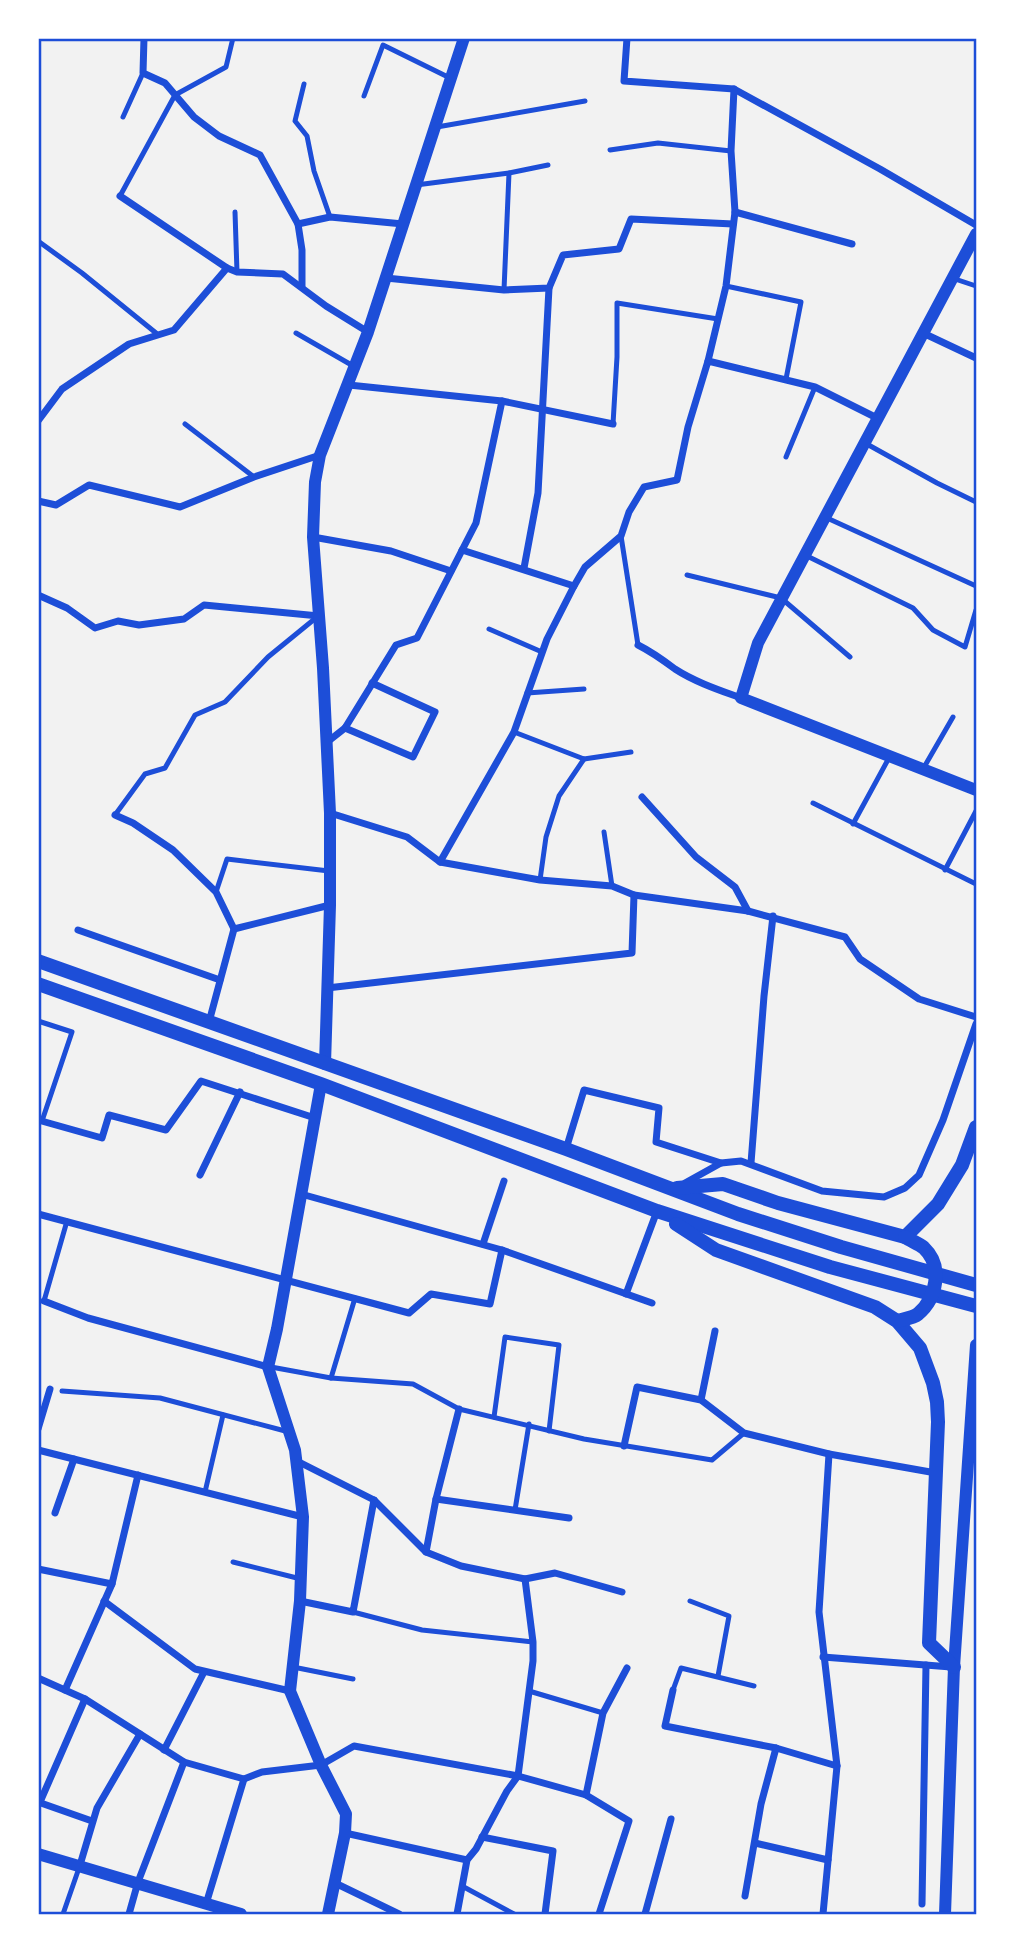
<svg xmlns="http://www.w3.org/2000/svg" width="1015" height="1953" font-family="'Source Sans 3',sans-serif">
<style>
.lines{fill:none;stroke-linecap:round;stroke-linejoin:round}
.service{stroke:#1d4ed8;stroke-width:5}
.minor{stroke:#1d4ed8;stroke-width:7}
.tertiary{stroke:#1d4ed8;stroke-width:12}
.secondary{stroke:#1d4ed8;stroke-width:14}
.neatline{fill:none;stroke:#1d4ed8;stroke-width:2.5}
</style>
<rect width="100%" height="100%" fill="#f2f2f2"/>
<g class="lines">
<g class="service">
<polyline points="304,84 295,121 307,136 314,171 330,217"/>
<polyline points="364,96 383,45 450,78"/>
<polyline points="123,117 143,73"/>
<polyline points="437,127 585,101"/>
<polyline points="610,150 658,143 731,151"/>
<polyline points="416,185 509,173 548,165"/>
<polyline points="120,196 175,95 226,67 233,38"/>
<polyline points="235,212 237,272"/>
<polyline points="38,241 82,273 156,333"/>
<polyline points="952,278 976,286"/>
<polyline points="726,286 801,302 786,379"/>
<polyline points="504,290 509,173"/>
<polyline points="296,333 355,367"/>
<polyline points="185,424 254,477"/>
<polyline points="613,424 617,357 617,303 718,319"/>
<polyline points="865,443 937,483 976,502"/>
<polyline points="786,457 815,387"/>
<polyline points="827,518 976,586"/>
<polyline points="621,536 638,645"/>
<polyline points="807,556 913,608 933,630 965,647 976,610"/>
<polyline points="687,575 781,598 850,657"/>
<polyline points="489,629 542,652"/>
<polyline points="527,693 584,689"/>
<polyline points="514,732 584,759 631,752"/>
<polyline points="923,769 953,717"/>
<polyline points="813,803 976,884"/>
<polyline points="115,815 145,774 165,768 195,715 225,702 268,657 317,617"/>
<polyline points="853,824 890,756"/>
<polyline points="604,832 612,886"/>
<polyline points="945,870 976,811"/>
<polyline points="540,880 546,837 559,796 584,759"/>
<polyline points="216,892 227,859 329,871"/>
<polyline points="38,1021 72,1032 42,1121"/>
<polyline points="44,1301 67,1221"/>
<polyline points="271,1367 331,1378 413,1384 459,1409 584,1439 712,1460 744,1433"/>
<polyline points="331,1378 355,1298"/>
<polyline points="62,1391 160,1398 289,1432"/>
<polyline points="494,1417 505,1337 559,1345 549,1431"/>
<polyline points="205,1492 223,1415"/>
<polyline points="515,1510 529,1424"/>
<polyline points="233,1562 301,1579"/>
<polyline points="690,1601 729,1616 718,1676"/>
<polyline points="353,1612 422,1630 533,1642"/>
<polyline points="293,1667 353,1679"/>
<polyline points="673,1690 681,1668 754,1686"/>
<polyline points="529,1691 603,1713"/>
<polyline points="462,1886 514,1914"/>
<polyline points="63,1914 79,1868"/>
</g>
<g class="minor">
<polyline points="144,38 143,73 165,83 194,117 219,136 260,155 298,224 330,217 403,224"/>
<polyline points="627,38 624,81 734,89 880,169 976,225"/>
<polyline points="120,196 227,268 237,272 283,274 326,306 368,332"/>
<polyline points="735,212 852,244"/>
<polyline points="298,224 302,250 302,286"/>
<polyline points="386,278 504,290 549,288 563,255 619,249 631,219 733,224"/>
<polyline points="923,333 976,358"/>
<polyline points="708,361 726,286 735,212 731,151 734,89"/>
<polyline points="349,385 502,401 613,424"/>
<polyline points="38,421 62,389 129,344 174,330 227,268"/>
<polyline points="38,501 56,505 89,485 180,507 254,477 320,455"/>
<polyline points="313,537 391,551 451,571"/>
<polyline points="462,550 574,586"/>
<polyline points="524,568 538,493 549,288"/>
<polyline points="38,595 67,608 95,628 118,621 139,625 184,619 204,605 319,616"/>
<path d="M 638,645 C 652,652 663,660 675,669 C 695,682 719,690 741,698"/>
<polyline points="345,728 413,757 435,712 372,683"/>
<polyline points="326,743 345,728 396,645 417,638 476,523 502,401"/>
<polyline points="642,797 696,857 735,887 748,911"/>
<polyline points="330,813 407,837 440,862 540,880 612,886 634,895 748,911 845,937 860,959 919,999 976,1017"/>
<polyline points="115,815 133,823 173,850 216,892 234,929 330,905"/>
<polyline points="440,862 514,732 547,639 574,586 585,567 621,536 629,512 644,487 677,480 688,427 708,361 815,387 877,418"/>
<polyline points="78,930 220,980"/>
<polyline points="327,988 632,953 634,895"/>
<polyline points="209,1022 234,929"/>
<polyline points="38,1120 102,1138 109,1115 166,1130 201,1081 315,1118"/>
<polyline points="566,1149 584,1090 659,1108 656,1142 721,1163"/>
<polyline points="751,1163 764,996 773,916"/>
<polyline points="200,1175 240,1092"/>
<polyline points="685,1183 721,1163 741,1161 822,1191 884,1197 905,1188 919,1175 943,1120 976,1024"/>
<polyline points="301,1194 502,1250 652,1303"/>
<polyline points="38,1214 409,1313 431,1294 490,1304 502,1250"/>
<polyline points="483,1244 504,1181"/>
<polyline points="626,1294 657,1211"/>
<polyline points="44,1301 88,1318 268,1367"/>
<polyline points="701,1400 715,1331"/>
<polyline points="38,1429 50,1389"/>
<polyline points="624,1446 637,1387 701,1400 744,1433 829,1454 936,1473"/>
<polyline points="38,1450 303,1517"/>
<polyline points="297,1461 374,1500 426,1552 461,1566 525,1579 555,1573 622,1592"/>
<polyline points="436,1499 569,1518"/>
<polyline points="55,1513 74,1459"/>
<polyline points="426,1552 436,1499 459,1409"/>
<polyline points="38,1569 112,1584 138,1475"/>
<polyline points="104,1601 195,1669 290,1691"/>
<polyline points="300,1601 353,1612 374,1500"/>
<polyline points="823,1657 951,1667"/>
<polyline points="38,1678 85,1699 184,1762 244,1779"/>
<polyline points="65,1690 112,1584"/>
<polyline points="673,1690 665,1726 776,1748 837,1766"/>
<polyline points="164,1750 204,1672"/>
<polyline points="586,1795 629,1821 599,1914"/>
<polyline points="38,1802 92,1821"/>
<polyline points="40,1802 85,1699"/>
<polyline points="345,1833 467,1860"/>
<polyline points="482,1837 553,1851 545,1914"/>
<polyline points="755,1843 828,1860"/>
<polyline points="80,1865 97,1808 140,1734"/>
<polyline points="335,1883 399,1914"/>
<polyline points="745,1896 761,1804 776,1748"/>
<polyline points="206,1904 244,1779 262,1772 321,1765 354,1746 518,1776 586,1795 603,1713 627,1668"/>
<polyline points="922,1904 926,1665"/>
<polyline points="129,1914 138,1882 184,1762"/>
<polyline points="457,1914 467,1860 476,1849 507,1791 518,1776 533,1661 533,1642 525,1579"/>
<polyline points="645,1914 671,1819"/>
<polyline points="823,1914 837,1766 819,1612 829,1454"/>
</g>
<g class="tertiary">
<polyline points="976,234 758,643 741,698 976,790"/>
<polyline points="325,1064 330,905 330,813 323,668 313,537 315,482 320,455 368,332 464,38"/>
<polyline points="321,1084 277,1329 268,1367 295,1450 303,1517 300,1601 290,1691 321,1765 346,1814 345,1833 328,1914"/>
<polyline points="38,1854 241,1914"/>
<polyline points="945,1914 954,1667 976,1345"/>
</g>
<g class="secondary">
<polyline points="38,961 566,1149 738,1214 841,1247 976,1285"/>
<polyline points="38,984 321,1084 657,1211 830,1267 976,1306"/>
<polyline points="677,1188 723,1184 778,1203 905,1237 938,1204 962,1165 976,1127"/>
<polyline points="676,1224 716,1250 875,1307 897,1321 920,1348 933,1383 937,1402 938,1422 929,1643 954,1667"/>
<path d="M 897,1321 C 904,1319 913,1318 918,1314 C 937,1298 943,1266 924,1248 C 920,1244 911,1241 905,1237"/>
</g>
</g>
<rect width="1015" height="1953" fill="none" stroke="#ffffff" stroke-width="80"/>
<rect x="40" y="40" width="935" height="1873" class="neatline"/>
</svg>
